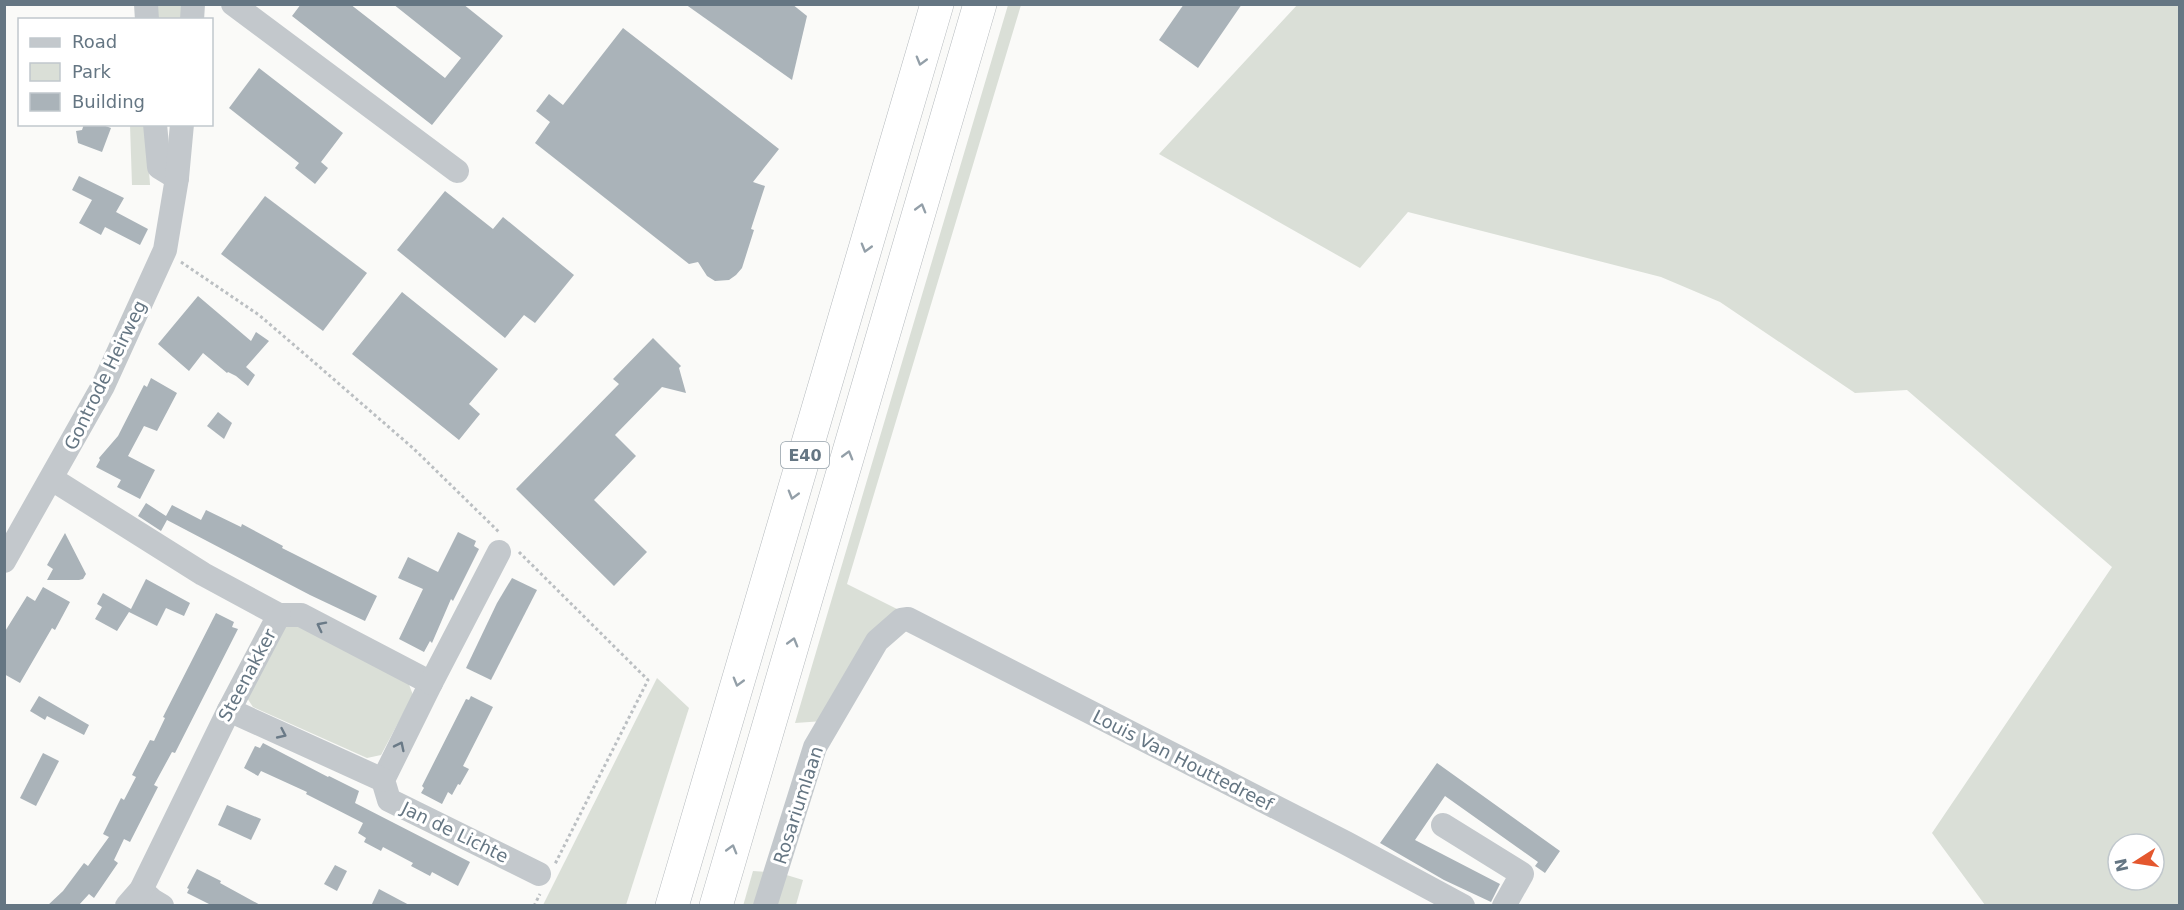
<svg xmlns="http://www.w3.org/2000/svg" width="2184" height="910" font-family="'DejaVu Sans',sans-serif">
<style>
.green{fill:#dadfd7;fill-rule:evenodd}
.building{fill:#aab3b9}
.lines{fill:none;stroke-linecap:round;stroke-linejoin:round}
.highway-casing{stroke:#b4b9bd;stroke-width:34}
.path{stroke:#bbbfc2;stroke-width:3;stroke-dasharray:3 3;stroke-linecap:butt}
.minor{stroke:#c3c8cc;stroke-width:24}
.highway{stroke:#fff;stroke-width:33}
.oneway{stroke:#939fa8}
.oneway2{stroke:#6a7a87}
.labels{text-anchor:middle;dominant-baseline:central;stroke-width:6;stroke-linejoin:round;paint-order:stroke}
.shield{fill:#fff;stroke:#939fa8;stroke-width:1.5}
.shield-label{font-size:16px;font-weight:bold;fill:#657683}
.street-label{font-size:18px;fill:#657683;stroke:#fff}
</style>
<rect width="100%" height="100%" fill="#fafaf8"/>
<g class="green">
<path d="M 1298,4 L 2179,5 L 2179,905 L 1985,905 L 1932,833 L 2112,567 L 1907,390 L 1855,393 L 1720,302 L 1661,277 L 1408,212 L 1360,268 L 1159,154 ZM 2118,844 L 2154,844 L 2154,880 L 2118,880 Z"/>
<polygon points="153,5 184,5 183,19 154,19"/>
<polygon points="1008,5 1021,5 847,584 897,609 824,721 795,723"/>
<polygon points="130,125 146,125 150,185 132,185"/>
<polygon points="293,621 408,682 413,695 381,755 367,758 253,707 247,698 282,624"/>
<polygon points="657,678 689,708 626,905 543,905"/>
<polygon points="753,871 780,873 803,880 796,905 743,906"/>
</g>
<g class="building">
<polygon points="301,4 350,4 445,78 461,58 393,4 463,4 503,36 432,125 292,16"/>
<polygon points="685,4 792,4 807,16 792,80"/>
<polygon points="1184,4 1242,4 1198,68 1159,40"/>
<polygon points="623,28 779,149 753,182 765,186 751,229 754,230 742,268 736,275 729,280 715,281 707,276 698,262 689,264 535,143 550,122 536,111 549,94 563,105"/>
<polygon points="259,68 343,133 321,162 328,168 315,184 295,168 299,163 229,108"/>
<polygon points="84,124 100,124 111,128 102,152 78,143 76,131 82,130"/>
<polygon points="79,176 124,198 116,212 148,229 140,245 105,227 101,235 79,223 92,200 72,190"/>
<polygon points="445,191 493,229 503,217 574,275 535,323 524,315 505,338 397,250"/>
<polygon points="265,196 367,273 323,331 221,254"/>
<polygon points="402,292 498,369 469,404 480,414 459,440 352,354"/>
<polygon points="198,296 251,341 256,332 269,341 246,367 255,375 248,386 236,376 228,372 227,373 203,353 189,371 158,344"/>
<polygon points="653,338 681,366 679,368 686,393 662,387 615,435 636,456 594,500 647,552 614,586 516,489 619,384 613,379"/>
<polygon points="151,378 177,393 157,431 144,426 128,456 155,470 140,499 117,487 121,480 96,467 100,460 99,458 118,436 144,385 147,387"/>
<polygon points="218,412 232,423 224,439 207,426"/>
<polygon points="146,503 166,516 172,505 201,520 206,510 241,527 242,524 283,546 282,548 292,553 377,596 365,621 310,595 167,520 161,531 138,516"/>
<polygon points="458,532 476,541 474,546 479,549 453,601 451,599 432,643 430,641 424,652 399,639 423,589 398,578 408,557 438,572"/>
<polygon points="65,533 86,574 83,579 79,580 47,580 53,569 47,565"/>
<polygon points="512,578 537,590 491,680 466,668 497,603"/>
<polygon points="146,579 190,603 184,616 166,608 157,626 129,612 117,631 95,619 102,607 97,604 103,593 131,609"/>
<polygon points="43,587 70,602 55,630 52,628 20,683 4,674 4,633 27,596 35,601"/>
<polygon points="216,613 234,622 232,627 238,629 175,753 172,752 154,785 158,787 130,842 124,839 114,860 118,863 94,898 89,894 78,906 47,906 63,891 84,863 88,866 109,837 103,834 121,798 124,800 136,777 132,775 150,740 154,741 165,718 163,717"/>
<polygon points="39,696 89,725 84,735 47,716 45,720 30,711"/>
<polygon points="471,696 493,707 463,766 469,769 460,785 458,784 452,795 448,792 442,804 421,793 424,788 422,786 466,699 469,700"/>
<polygon points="263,743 328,777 329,776 359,791 355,803 470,862 458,886 432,872 430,876 411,866 413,863 383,847 381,851 364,842 366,838 358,833 363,823 306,794 307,792 261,771 258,776 244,768 255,746 260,748"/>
<polygon points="43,753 59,761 36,806 20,798"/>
<polygon points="1437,763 1560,851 1545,873 1535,866 1538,862 1445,796 1415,840 1500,884 1491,902 1444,880 1380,843"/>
<polygon points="227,805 261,819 251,840 218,825"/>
<polygon points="335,865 347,871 337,891 324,884"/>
<polygon points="197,869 221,881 220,883 262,906 213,906 187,893 189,889 187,888"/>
<polygon points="379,889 411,906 371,906"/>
</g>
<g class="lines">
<defs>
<g id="highway">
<polyline points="672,906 937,4"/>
<polyline points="716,906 980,4"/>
</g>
</defs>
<use href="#highway" class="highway-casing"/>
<g class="path">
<polyline points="181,262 259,315 315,363 414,449 500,533"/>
<polyline points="519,552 648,680 555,864"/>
<polyline points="534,906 540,894"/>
</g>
<g class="minor">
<polyline points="146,4 147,20"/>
<polyline points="233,4 457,171"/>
<polyline points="192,20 193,4"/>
<polyline points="155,124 159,167 177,178"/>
<polyline points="52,479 203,574 279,615 301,615 431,683 383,780 389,800 539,874"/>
<polyline points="4,561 103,386 165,250 177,178 182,124"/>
<polyline points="431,683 499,552"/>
<polyline points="229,710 383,780"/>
<polyline points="1443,825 1522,874 1504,906"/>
<polyline points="141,890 152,900 162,906"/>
<polyline points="127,906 141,890 229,710 279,615"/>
<polyline points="765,906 815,747 877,641 901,620 908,619 1346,843 1463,906"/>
</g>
<use href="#highway" class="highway"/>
</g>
<defs><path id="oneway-chevron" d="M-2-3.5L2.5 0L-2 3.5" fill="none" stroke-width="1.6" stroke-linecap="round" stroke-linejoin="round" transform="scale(1.5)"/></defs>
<g class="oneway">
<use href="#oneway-chevron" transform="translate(921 61) rotate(106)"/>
<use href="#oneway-chevron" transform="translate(921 208) rotate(-74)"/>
<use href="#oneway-chevron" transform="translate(866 248) rotate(106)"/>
<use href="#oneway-chevron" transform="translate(848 455) rotate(-74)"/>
<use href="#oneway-chevron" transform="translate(793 495) rotate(106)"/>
<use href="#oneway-chevron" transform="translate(793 642) rotate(-74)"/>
<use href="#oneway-chevron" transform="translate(738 682) rotate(106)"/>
<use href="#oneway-chevron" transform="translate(732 849) rotate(-74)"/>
</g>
<g class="oneway2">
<use href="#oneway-chevron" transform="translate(321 626) rotate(-153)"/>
<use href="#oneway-chevron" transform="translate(282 734) rotate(25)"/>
<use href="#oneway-chevron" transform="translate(400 746) rotate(-64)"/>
</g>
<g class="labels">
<rect class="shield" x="781" y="442" width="48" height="26" rx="4.5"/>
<g class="shield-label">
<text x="805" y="455">E40</text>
</g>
<g class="street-label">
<text transform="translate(105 375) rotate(-64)">Gontrode Heirweg</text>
<text transform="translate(247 675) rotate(-62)">Steenakker</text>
<text transform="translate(1183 760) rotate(27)">Louis Van Houttedreef</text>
<text transform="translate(798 805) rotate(-72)">Rosariumlaan</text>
<text transform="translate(455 832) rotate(26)">Jan de Lichte</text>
</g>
</g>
<rect width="2184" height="910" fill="none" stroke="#657683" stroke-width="12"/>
<rect x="18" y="18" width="195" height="108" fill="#ffffff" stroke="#c1c8cd" stroke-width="1.5"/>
<rect x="30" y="38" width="30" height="9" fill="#c3c8cc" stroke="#c1c8cd" stroke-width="1.5"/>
<text x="72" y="48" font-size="18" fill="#657683">Road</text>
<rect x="30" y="63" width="30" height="18" fill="#dadfd7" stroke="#c1c8cd" stroke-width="1.5"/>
<text x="72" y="78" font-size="18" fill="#657683">Park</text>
<rect x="30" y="93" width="30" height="18" fill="#aab3b9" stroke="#c1c8cd" stroke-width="1.5"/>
<text x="72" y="108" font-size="18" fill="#657683">Building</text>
<g transform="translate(2136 862) rotate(258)"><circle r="28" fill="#ffffff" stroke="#c1c8cd" stroke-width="1.5"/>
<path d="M0-4.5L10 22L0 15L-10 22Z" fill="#e4572e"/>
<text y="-9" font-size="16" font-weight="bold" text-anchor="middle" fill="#657683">N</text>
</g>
</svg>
